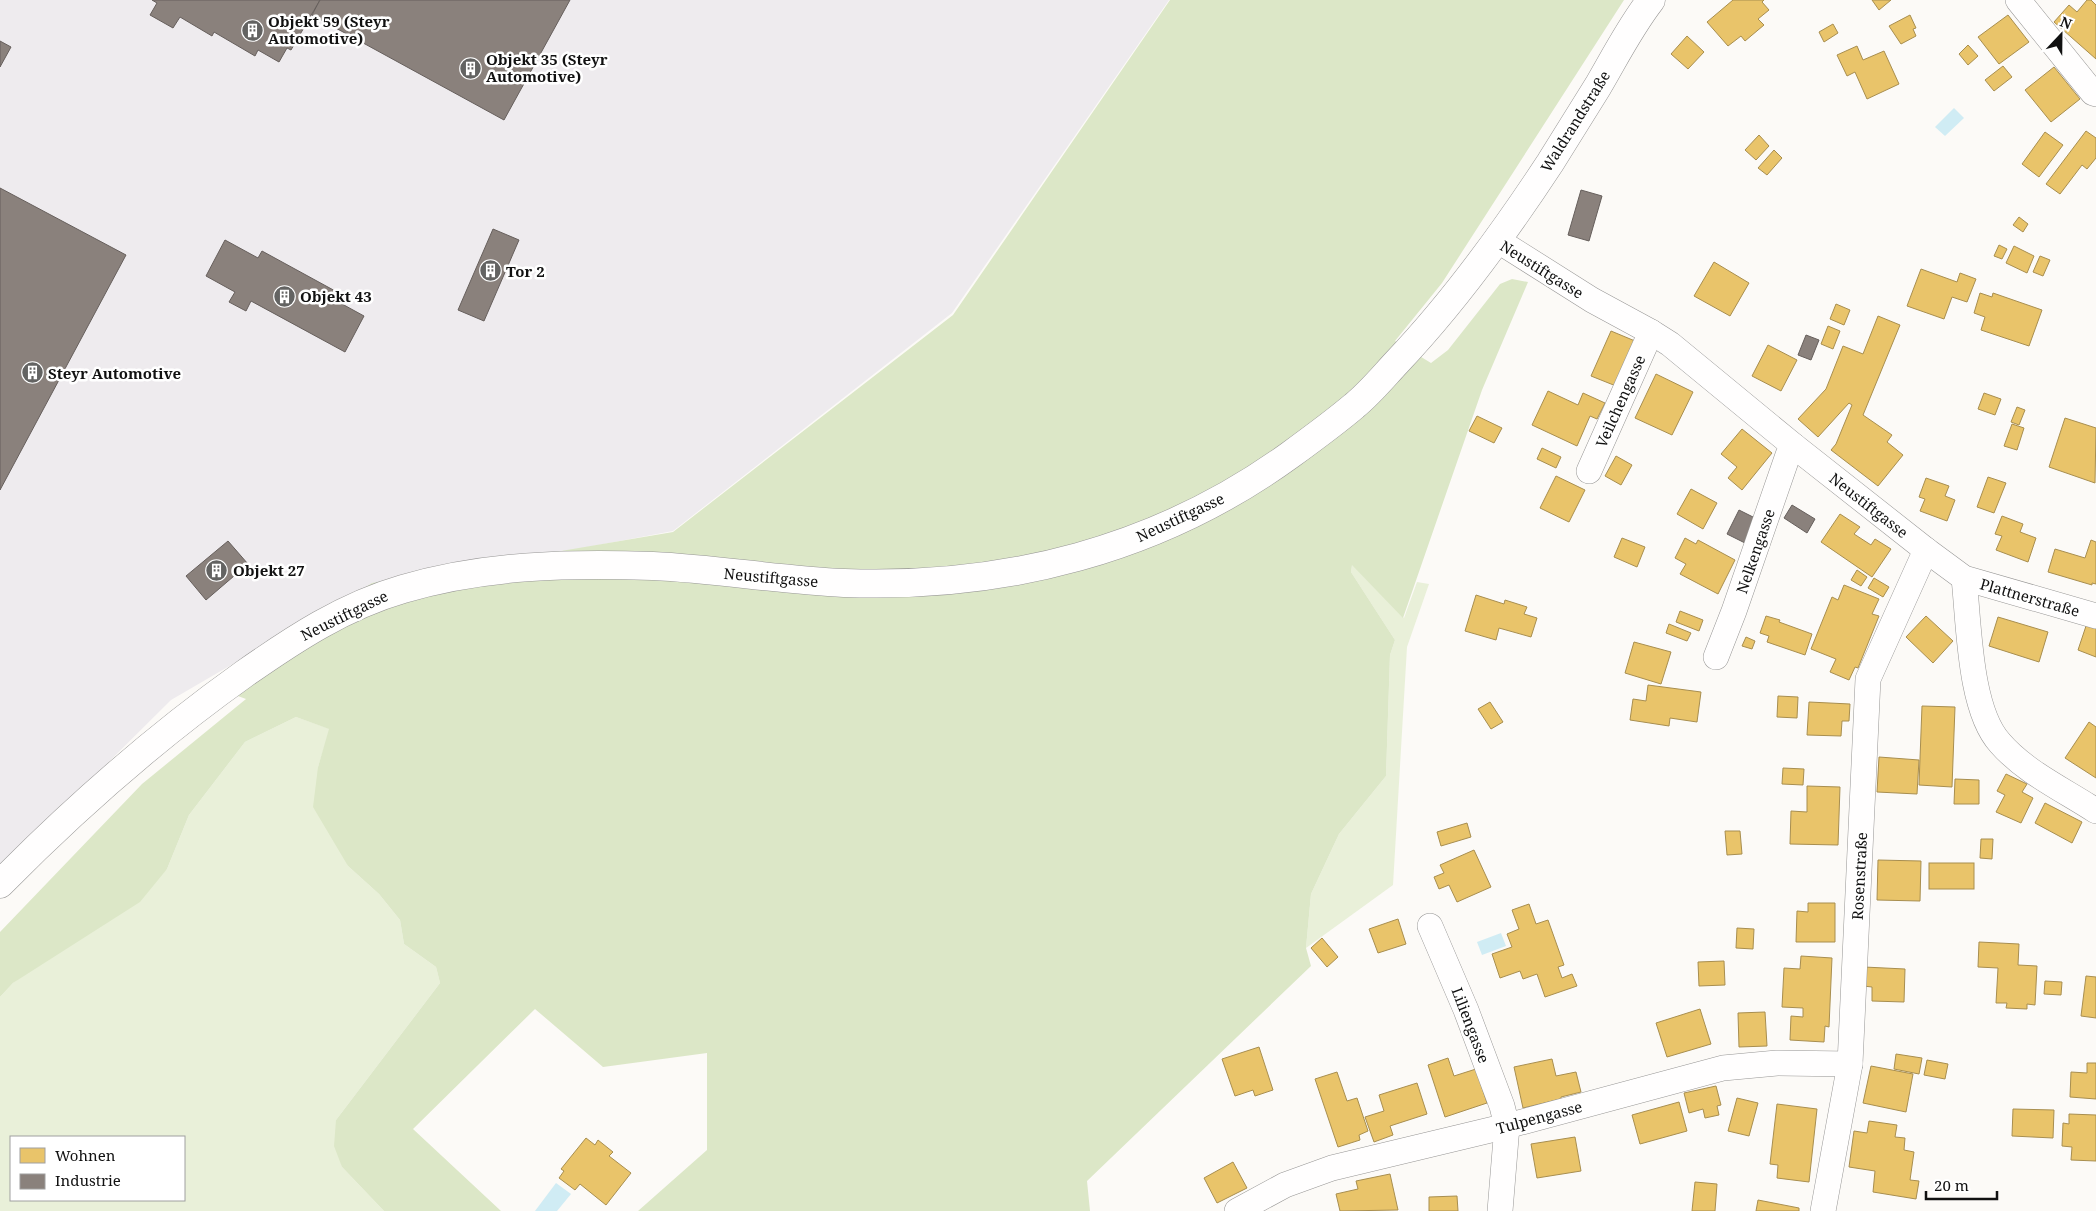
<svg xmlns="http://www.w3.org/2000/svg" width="2096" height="1211" font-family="'Noto Serif',serif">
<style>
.industrial{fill:#eeebee}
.green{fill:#e9f0d9;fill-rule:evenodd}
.forest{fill:#dce7c7}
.water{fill:#d0ecf4}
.homes{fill:#e9c46a;stroke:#a88e4f}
.industry{fill:#8a817c;stroke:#665f5c}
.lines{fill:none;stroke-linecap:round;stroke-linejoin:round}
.minor-casing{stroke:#979695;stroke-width:26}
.tertiary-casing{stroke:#979695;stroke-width:29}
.minor{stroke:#fffefe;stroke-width:25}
.tertiary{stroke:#fffefe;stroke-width:28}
.labels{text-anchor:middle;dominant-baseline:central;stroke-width:5;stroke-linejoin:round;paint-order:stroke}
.poi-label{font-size:15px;font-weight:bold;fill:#111;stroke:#fff;text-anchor:start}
.street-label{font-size:15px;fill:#111;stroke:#fff}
</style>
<rect width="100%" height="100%" fill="#fcfaf7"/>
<polygon class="industrial" points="0,0 1169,0 952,313 673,531 360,590 171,700 0,870"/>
<g class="green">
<polygon points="1352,564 1404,618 1417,582 1429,584 1407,647 1393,885 1306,948 1311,894 1339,834 1386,776 1390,655 1395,640 1351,572"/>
<path d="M 296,717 L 330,729 L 318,767 L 348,866 L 379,894 L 400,920 L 404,944 L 436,967 L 440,983 L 336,1120 L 342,1167 L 384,1211 L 0,1211 L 0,997 L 13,983 L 167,869 L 189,815 L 245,742 ZM 11,1137 L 184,1137 L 184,1200 L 11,1200 Z"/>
</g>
<polygon class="forest" points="1170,0 1624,0 1442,283 1395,341 1431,363 1448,350 1500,284 1512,279 1528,282 1482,390 1403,618 1352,565 1351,572 1395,640 1390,655 1386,776 1339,834 1311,894 1306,948 1311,966 1087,1181 1090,1211 638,1211 707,1150 707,1053 603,1067 535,1009 413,1129 501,1211 384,1211 342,1167 334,1146 336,1120 440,983 436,967 404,944 400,920 379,894 348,866 313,807 318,767 329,729 296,717 245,742 189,815 167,869 140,902 13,983 0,997 0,932 142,784 246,699 211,686 372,583 673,532 953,315"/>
<g class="water">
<polygon points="1954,108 1964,118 1945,136 1935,127"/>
<polygon points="1501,933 1506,946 1482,955 1477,942"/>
<polygon points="556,1183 571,1194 557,1211 535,1211"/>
</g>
<g class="homes">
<polygon points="1733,0 1764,0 1762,2 1769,10 1758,19 1764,25 1745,41 1741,36 1728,46 1707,22"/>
<polygon points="1872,0 1891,0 1879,10"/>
<polygon points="2087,0 2091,0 2096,5 2096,59 2054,22 2069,5 2077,12"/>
<polygon points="1910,15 1916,28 1913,29 1916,36 1901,44 1889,26"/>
<polygon points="2008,15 2029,42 1999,64 1978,37"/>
<polygon points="1833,24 1838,33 1824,42 1819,32"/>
<polygon points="1687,36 1704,52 1688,69 1671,54"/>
<polygon points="1968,45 1978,56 1968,65 1959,54"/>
<polygon points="1857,46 1863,60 1884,51 1899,84 1867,99 1855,72 1847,76 1837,55"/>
<polygon points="2003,66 2012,77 1994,91 1985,80"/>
<polygon points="2054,67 2080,99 2051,122 2025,90"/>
<polygon points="2086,131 2096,138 2096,158 2087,169 2082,165 2060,194 2046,184"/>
<polygon points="2045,132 2063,145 2039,177 2022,164"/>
<polygon points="1759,135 1769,146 1756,160 1745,150"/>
<polygon points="1774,150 1782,158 1767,175 1758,168"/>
<polygon points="2019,217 2028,224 2023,232 2013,225"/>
<polygon points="1999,245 2007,249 2002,259 1994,256"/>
<polygon points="2014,246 2034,256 2027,273 2006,263"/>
<polygon points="2040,256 2050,260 2043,276 2033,272"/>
<polygon points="1714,262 1749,283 1730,316 1694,296"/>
<polygon points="1921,269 1957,282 1960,273 1976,279 1967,302 1952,297 1944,319 1907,306"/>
<polygon points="1980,293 1992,297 1993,293 2042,310 2029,346 1981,330 1985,317 1974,313"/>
<polygon points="1836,304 1850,310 1844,325 1830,319"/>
<polygon points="1878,316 1900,325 1863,415 1892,435 1887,442 1903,455 1878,486 1831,450 1836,444 1852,405 1849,403 1818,437 1798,419 1826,389 1843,346 1863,354"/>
<polygon points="1828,326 1840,331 1833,349 1821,344"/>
<polygon points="1611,331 1635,341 1616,386 1591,376"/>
<polygon points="1768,345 1797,360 1781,391 1752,376"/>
<polygon points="1656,374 1693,392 1672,435 1635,418"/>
<polygon points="1548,391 1578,405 1583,393 1605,403 1597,419 1590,416 1577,446 1532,425"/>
<polygon points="1984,393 2001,399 1995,415 1978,409"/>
<polygon points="2017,407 2025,410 2019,425 2011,422"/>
<polygon points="1477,416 1502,428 1494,443 1469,431"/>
<polygon points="2065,418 2096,428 2095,483 2049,467"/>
<polygon points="2012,424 2024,428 2017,450 2004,446"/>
<polygon points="1742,429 1772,453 1742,490 1728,478 1737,467 1721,454"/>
<polygon points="1542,448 1561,457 1556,468 1537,459"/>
<polygon points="1616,456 1632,465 1621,485 1605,476"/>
<polygon points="1556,476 1585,490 1569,522 1540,508"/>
<polygon points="1988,477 2006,483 1994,513 1977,507"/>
<polygon points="1926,478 1949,486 1945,496 1955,500 1947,521 1920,511 1925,499 1919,497"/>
<polygon points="1691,489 1717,503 1703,529 1677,514"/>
<polygon points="1840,514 1860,527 1854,534 1871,545 1875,539 1891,549 1872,577 1821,542"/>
<polygon points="2002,516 2023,524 2020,532 2036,538 2028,562 1996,550 2002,536 1995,534"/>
<polygon points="1622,538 1645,547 1637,567 1614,557"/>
<polygon points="1685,538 1696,544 1698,540 1735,560 1718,594 1680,574 1686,564 1675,558"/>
<polygon points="2091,540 2096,542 2096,584 2092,583 2092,585 2048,572 2055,549 2085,558"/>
<polygon points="1857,570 1867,577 1861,586 1851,580"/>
<polygon points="1874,578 1889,587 1883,597 1868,588"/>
<polygon points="1844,585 1879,599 1872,614 1879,616 1858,668 1855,667 1849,680 1830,672 1836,659 1811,649 1832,597 1838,600"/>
<polygon points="1476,595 1504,604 1505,600 1527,607 1524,614 1537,618 1531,637 1499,628 1496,640 1465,631"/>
<polygon points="1680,611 1703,620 1699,631 1676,622"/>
<polygon points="1766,616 1780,620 1779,622 1812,634 1805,655 1767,642 1769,636 1760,633"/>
<polygon points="1926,616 1953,641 1933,663 1906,637"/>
<polygon points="1998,617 2048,632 2039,662 1989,646"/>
<polygon points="2087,623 2096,626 2096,657 2078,650"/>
<polygon points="1669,624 1691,633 1687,641 1666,633"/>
<polygon points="1746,637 1755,641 1752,649 1742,646"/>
<polygon points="1634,642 1671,652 1661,684 1625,673"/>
<polygon points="1648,685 1701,692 1697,722 1670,718 1669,726 1630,720 1633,699 1646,701"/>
<polygon points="1778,696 1798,697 1797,718 1777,717"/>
<polygon points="1490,702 1503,722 1491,729 1478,709"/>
<polygon points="1809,702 1850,704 1849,721 1842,721 1841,736 1807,735"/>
<polygon points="1922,706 1955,707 1952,787 1919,785"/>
<polygon points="2089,722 2096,727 2096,778 2065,758"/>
<polygon points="1879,757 1919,760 1917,794 1877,792"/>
<polygon points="1783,768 1804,769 1803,785 1782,784"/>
<polygon points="2006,774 2027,784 2022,792 2033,798 2021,823 1996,812 2005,795 1997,791"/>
<polygon points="1955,779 1979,780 1979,804 1954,804"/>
<polygon points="1807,786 1840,787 1838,845 1790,844 1791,811 1807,812"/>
<polygon points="2045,803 2082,822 2072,843 2035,823"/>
<polygon points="1467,823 1471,837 1441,846 1437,832"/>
<polygon points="1725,831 1740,831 1742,854 1727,855"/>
<polygon points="1981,839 1993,839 1992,859 1980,858"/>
<polygon points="1474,850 1491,887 1457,902 1449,885 1439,889 1434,877 1444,873 1440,865"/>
<polygon points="1878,860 1921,861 1920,901 1877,900"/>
<rect x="1929" y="863" width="45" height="26"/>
<polygon points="1808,903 1835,903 1835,942 1796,942 1797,911 1808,912"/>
<polygon points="1529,904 1536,924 1548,920 1564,965 1558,967 1562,978 1572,974 1577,986 1545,997 1537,974 1523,979 1520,971 1500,978 1492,954 1512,947 1507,934 1519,929 1512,910"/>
<polygon points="1398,919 1406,944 1378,953 1369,929"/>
<polygon points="1737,928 1754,929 1753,949 1736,948"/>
<polygon points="1322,938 1338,957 1327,967 1311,948"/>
<polygon points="1979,942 2019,944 2018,965 2037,966 2035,1005 2027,1004 2027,1009 2006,1008 2007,1003 1996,1003 1998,968 1978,967"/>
<polygon points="1801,956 1832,958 1829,1027 1825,1026 1824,1042 1790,1040 1791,1016 1803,1017 1803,1008 1782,1007 1784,968 1800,969"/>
<polygon points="1724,961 1725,985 1699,986 1698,962"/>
<polygon points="1864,967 1905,969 1904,1002 1872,1001 1872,987 1863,986"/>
<polygon points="2086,976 2096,977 2096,1018 2081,1016"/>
<polygon points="2045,981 2062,982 2061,995 2044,994"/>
<polygon points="1700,1009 1711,1044 1667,1057 1656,1023"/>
<polygon points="1765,1012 1767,1046 1739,1047 1738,1013"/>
<polygon points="1259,1047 1273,1090 1255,1096 1253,1090 1235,1096 1222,1059"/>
<polygon points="1896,1054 1922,1058 1919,1074 1894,1069"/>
<polygon points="1448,1058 1454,1076 1476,1069 1487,1103 1445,1117 1428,1065"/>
<polygon points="1552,1059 1556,1076 1576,1072 1581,1092 1561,1097 1561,1099 1523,1108 1514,1067"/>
<polygon points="1927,1060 1948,1064 1945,1079 1924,1075"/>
<polygon points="2087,1063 2096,1063 2096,1099 2070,1097 2071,1072 2087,1073"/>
<polygon points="1871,1066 1913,1074 1906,1112 1863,1103"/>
<polygon points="1337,1072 1347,1101 1357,1098 1368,1131 1359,1135 1360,1140 1338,1147 1315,1079"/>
<polygon points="1417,1083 1427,1114 1390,1126 1393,1135 1374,1142 1365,1117 1384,1111 1379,1095"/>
<polygon points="1716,1086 1721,1105 1717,1106 1719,1115 1705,1118 1703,1109 1689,1113 1684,1093"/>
<polygon points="1737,1098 1758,1103 1749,1136 1728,1131"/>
<polygon points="1679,1102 1687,1131 1640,1144 1632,1115"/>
<polygon points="1777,1104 1817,1109 1809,1182 1777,1178 1778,1165 1770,1164"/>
<polygon points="2013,1109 2054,1110 2053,1138 2012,1136"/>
<polygon points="2069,1114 2096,1115 2096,1161 2071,1160 2072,1147 2062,1146 2063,1123 2069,1124"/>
<polygon points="1869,1121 1897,1125 1895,1137 1905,1138 1904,1150 1914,1152 1910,1180 1919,1181 1916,1199 1873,1192 1875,1171 1849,1167 1854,1131 1867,1133"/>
<polygon points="1575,1137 1581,1171 1537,1178 1531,1144"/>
<polygon points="586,1138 595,1145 598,1140 613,1152 609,1156 631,1173 606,1205 580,1184 575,1190 559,1178 564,1171 561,1169"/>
<polygon points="1233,1162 1247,1188 1217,1203 1204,1178"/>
<polygon points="1390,1174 1398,1210 1340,1211 1336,1194 1358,1189 1356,1181"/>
<polygon points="1695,1182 1717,1184 1715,1211 1692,1211"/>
<polygon points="1457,1196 1458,1211 1429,1211 1429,1197"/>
<polygon points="1758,1200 1799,1208 1799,1211 1756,1211"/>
</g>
<g class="industry">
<polygon points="152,0 320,0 291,50 287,48 279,62 258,50 255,56 214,32 212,36 180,17 173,28 150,15 157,3"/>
<polygon points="320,0 570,0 504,120 312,15"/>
<polygon points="0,41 11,47 0,67"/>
<polygon points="0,188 126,255 0,490"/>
<polygon points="1581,190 1602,196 1589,241 1568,235"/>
<polygon points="493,229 519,240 484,321 458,310"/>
<polygon points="225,240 258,258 262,251 337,292 333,299 364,316 345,352 251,301 246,311 229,302 235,292 206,276"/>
<polygon points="1806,335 1819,340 1811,360 1798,355"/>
<polygon points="1792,505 1815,519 1807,533 1784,518"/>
<polygon points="1739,510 1761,521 1749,545 1727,534"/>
<polygon points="228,541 248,564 206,600 186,576"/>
</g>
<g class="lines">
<defs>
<g id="minor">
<polyline points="2018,0 2093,93 2096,94"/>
<polyline points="1497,240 1592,300 1651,332 1670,344 1794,446 1926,550 1964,578 2096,616"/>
<polyline points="1589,471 1651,332"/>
<path d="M 1964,578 C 1969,623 1969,709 2000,743 C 2025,772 2064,790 2096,811"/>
<polyline points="1716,657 1734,611 1788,455 1794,446"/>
<polyline points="1430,926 1466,1010 1502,1106 1507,1126 1500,1211"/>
<polyline points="1237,1211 1285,1185 1332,1168 1507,1126 1723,1068 1777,1063 1850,1064"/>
<polyline points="1823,1211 1850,1064 1868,679 1926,550"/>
</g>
<path id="tertiary" d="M 0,884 C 75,808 157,736 244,674 C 294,639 344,606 403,589 C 483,565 570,563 653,566 C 717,569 780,580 844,583 C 1005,589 1159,550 1290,455 C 1312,439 1334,423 1354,406 C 1370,393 1383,377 1397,362 C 1454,302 1504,233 1550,163 C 1566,137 1582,112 1598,86 C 1615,57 1630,27 1651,0"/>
</defs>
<use href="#minor" class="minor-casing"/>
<use href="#tertiary" class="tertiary-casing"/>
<use href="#minor" class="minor"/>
<use href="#tertiary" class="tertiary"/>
</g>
<defs>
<symbol id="building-disc" viewBox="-11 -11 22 22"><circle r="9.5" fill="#636362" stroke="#fff"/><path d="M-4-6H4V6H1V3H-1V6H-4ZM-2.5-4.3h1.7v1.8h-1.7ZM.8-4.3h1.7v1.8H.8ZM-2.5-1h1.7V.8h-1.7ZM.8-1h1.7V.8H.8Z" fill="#fff"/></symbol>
</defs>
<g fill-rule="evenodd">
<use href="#building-disc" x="240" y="18" width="25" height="25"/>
<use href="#building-disc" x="458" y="56" width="25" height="25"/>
<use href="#building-disc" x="478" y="258" width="25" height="25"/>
<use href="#building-disc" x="272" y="284" width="25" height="25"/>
<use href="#building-disc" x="20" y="360" width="25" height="25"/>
<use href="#building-disc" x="204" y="558" width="25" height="25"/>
</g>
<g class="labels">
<g class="poi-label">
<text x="268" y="21">Objekt 59 (Steyr<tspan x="268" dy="17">Automotive)</tspan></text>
<text x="486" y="59">Objekt 35 (Steyr<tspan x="486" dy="17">Automotive)</tspan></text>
<text x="506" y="271">Tor 2</text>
<text x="300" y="296">Objekt 43</text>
<text x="48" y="373">Steyr Automotive</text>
<text x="233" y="570">Objekt 27</text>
</g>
<g class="street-label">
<text transform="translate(1575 121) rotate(-58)">Waldrandstraße</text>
<text transform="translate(1542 269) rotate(32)">Neustiftgasse</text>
<text transform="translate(1620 401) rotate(-66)">Veilchengasse</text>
<text transform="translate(1869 505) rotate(38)">Neustiftgasse</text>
<text transform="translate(1180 517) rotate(-25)">Neustiftgasse</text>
<text transform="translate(1755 551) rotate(-71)">Nelkengasse</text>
<text transform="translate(771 577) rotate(5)">Neustiftgasse</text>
<text transform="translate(2030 597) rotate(16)">Plattnerstraße</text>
<text transform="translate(344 615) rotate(-26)">Neustiftgasse</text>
<text transform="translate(1859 876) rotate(-87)">Rosenstraße</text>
<text transform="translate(1471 1025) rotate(69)">Liliengasse</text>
<text transform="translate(1539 1117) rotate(-15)">Tulpengasse</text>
</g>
</g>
<rect x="10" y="1136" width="175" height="65" fill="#ffffff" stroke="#a0a0a0"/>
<rect x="20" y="1148" width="25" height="15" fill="#e9c46a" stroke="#a0a0a0"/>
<text x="55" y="1161" font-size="15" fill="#111111">Wohnen</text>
<rect x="20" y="1174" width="25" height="15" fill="#8a817c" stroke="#a0a0a0"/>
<text x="55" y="1186" font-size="15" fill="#111111">Industrie</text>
<g transform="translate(2061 35) rotate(22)" stroke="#ffffff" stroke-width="4" paint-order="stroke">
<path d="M0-4L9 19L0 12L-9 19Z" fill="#111111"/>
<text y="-8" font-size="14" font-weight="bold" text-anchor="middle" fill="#111111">N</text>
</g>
<path d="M1926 1191v8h71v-8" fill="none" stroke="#111111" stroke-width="2.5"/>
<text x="1934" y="1191" font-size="15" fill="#111111" stroke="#ffffff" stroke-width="4" paint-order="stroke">20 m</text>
</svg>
